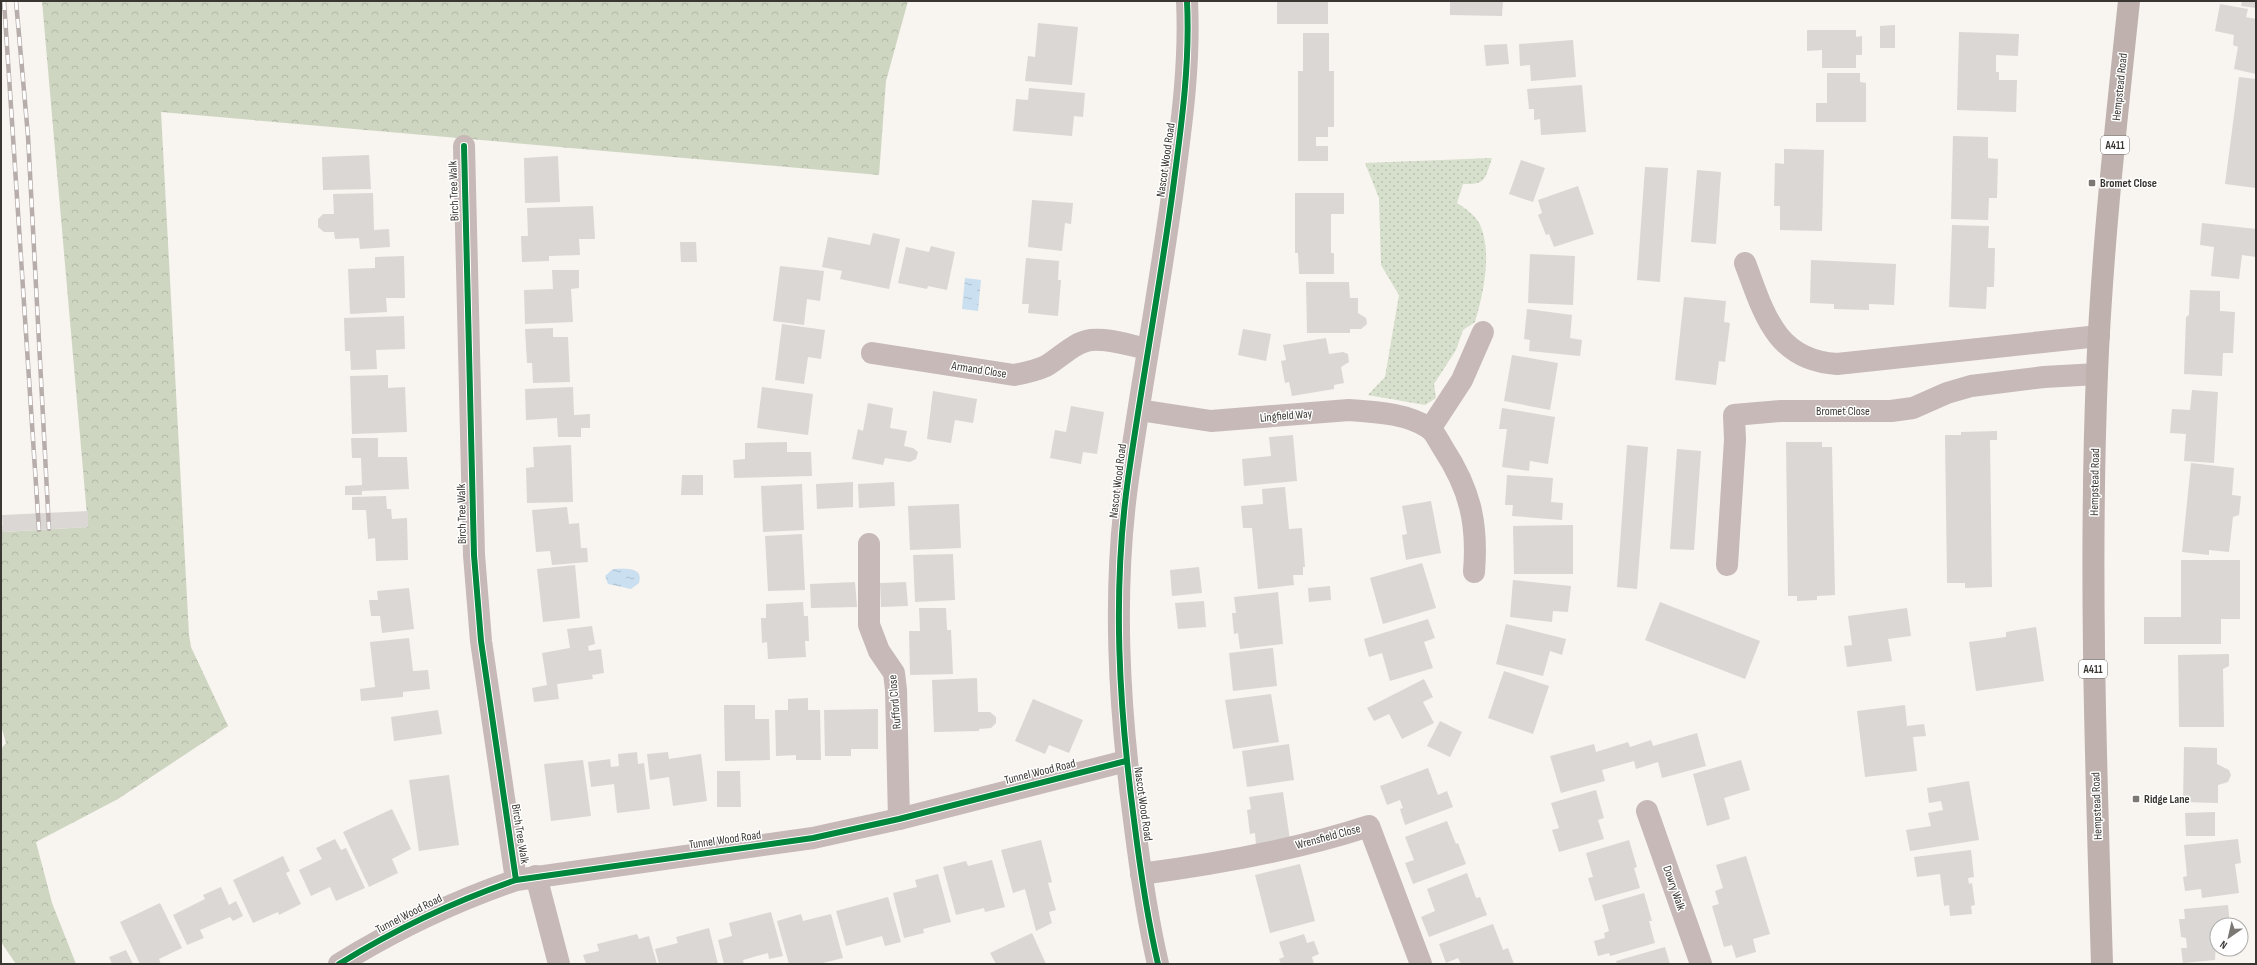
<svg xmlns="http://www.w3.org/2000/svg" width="2257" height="965" font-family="'Sofia Sans Condensed',sans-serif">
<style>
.grass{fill:url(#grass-dots)}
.forest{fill:url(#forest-crowns)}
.water{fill:url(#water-ripples)}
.building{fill:#dbd7d4}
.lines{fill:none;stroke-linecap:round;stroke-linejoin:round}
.minor{stroke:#c6b9b7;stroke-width:22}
.primary{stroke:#bfb1ae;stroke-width:22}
.rail-casing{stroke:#b7aeac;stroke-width:4.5}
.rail{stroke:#fff;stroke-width:3;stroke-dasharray:9;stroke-linecap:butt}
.cycleway-casing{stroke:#fff;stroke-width:8}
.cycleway{stroke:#00873e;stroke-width:6}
.poi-dot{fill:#7c7975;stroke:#fff;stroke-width:1.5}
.labels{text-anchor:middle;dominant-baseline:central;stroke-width:3;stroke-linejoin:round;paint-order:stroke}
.shield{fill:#fff;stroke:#757370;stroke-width:1}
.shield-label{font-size:11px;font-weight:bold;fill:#3a3733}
.street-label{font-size:12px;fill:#3a3733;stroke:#fff}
.poi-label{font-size:12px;font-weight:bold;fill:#3a3733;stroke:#fff;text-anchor:start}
</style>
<defs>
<pattern id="grass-dots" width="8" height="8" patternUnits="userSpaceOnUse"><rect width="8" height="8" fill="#d7dfcd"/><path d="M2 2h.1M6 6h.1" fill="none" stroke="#b9c0b0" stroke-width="1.8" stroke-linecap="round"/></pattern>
<pattern id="forest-crowns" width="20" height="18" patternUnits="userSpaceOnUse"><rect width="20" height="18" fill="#ced6c2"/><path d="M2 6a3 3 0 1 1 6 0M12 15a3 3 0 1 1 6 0" fill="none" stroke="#b2b8a7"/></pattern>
<pattern id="water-ripples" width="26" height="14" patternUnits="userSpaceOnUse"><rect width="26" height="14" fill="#cadfef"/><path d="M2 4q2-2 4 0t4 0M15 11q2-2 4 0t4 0" fill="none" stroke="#aec0cd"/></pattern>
</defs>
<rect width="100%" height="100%" fill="#f8f4ef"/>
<path class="grass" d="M 1492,158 C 1485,179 1486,185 1463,184 L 1457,203 C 1466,209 1477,216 1481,227 C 1492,255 1483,295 1475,322 L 1463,330 L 1456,350 L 1434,384 L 1436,398 L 1425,405 L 1368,395 L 1385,377 L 1399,295 L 1381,265 L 1379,198 L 1365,163 Z"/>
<polygon class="forest" points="42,1 908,1 886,81 879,175 161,112 189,635 191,647 228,726 118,799 36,842 52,903 76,964 16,964 1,942 1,749 6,743 1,726 1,515 3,532 88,527"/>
<g class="water">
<polygon points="965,278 981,280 978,311 962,309"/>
<path d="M 613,569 C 624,569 644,566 639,583 L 631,589 L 608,584 L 605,576 Z"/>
</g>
<g class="building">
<rect x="1277" y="1" width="51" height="23"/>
<polygon points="1450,1 1503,1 1502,16 1450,15"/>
<polygon points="2242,1 2256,1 2256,8 2241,6"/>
<polygon points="2220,4 2248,9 2246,17 2256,19 2256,74 2234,69 2238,47 2233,45 2234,35 2215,31"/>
<polygon points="1038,23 1078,27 1072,85 1025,81 1028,56 1035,57"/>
<polygon points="1895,25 1895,48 1880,48 1880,26"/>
<polygon points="1807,30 1856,30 1856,37 1862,36 1862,55 1856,55 1856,68 1822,68 1822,50 1807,51"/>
<polygon points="1959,32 2019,34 2018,56 1996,55 1996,72 1999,72 1999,80 2017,80 2016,112 1957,110"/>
<polygon points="1303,33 1329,33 1329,71 1334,71 1334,127 1328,127 1328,137 1316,137 1316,146 1328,146 1328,161 1298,161 1298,71 1303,71"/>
<polygon points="1573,40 1576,77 1531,81 1530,65 1520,66 1519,44"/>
<polygon points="1507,44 1509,64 1486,66 1484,45"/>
<polygon points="1827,73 1860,73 1860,82 1866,83 1866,122 1816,122 1816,103 1827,103"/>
<polygon points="2239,77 2256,79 2256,188 2225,184"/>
<polygon points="1582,85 1586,132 1541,135 1540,119 1534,120 1534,109 1529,109 1527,89"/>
<polygon points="1029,88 1085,93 1083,117 1074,116 1072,136 1013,131 1016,99 1028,100"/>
<polygon points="1953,136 1988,137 1988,158 1998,159 1997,198 1989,198 1988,220 1951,219"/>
<polygon points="1784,149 1824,150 1822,231 1780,230 1780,206 1774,206 1775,163 1784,164"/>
<polygon points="369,155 371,189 323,190 322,157"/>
<polygon points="558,156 560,202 525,203 524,158"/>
<polygon points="1521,160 1545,168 1533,202 1509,194"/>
<polygon points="1645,167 1668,168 1660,282 1637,280"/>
<polygon points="1697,170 1721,172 1716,244 1691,242"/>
<polygon points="1578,186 1594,234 1554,247 1549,234 1546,235 1538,215 1542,213 1538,200"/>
<polygon points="373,193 374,230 389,229 390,247 360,249 359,238 335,239 334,232 324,232 318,227 318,219 323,214 334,214 333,194"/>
<polygon points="1295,193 1344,193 1344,214 1331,214 1331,253 1334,253 1334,274 1299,274 1298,253 1295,253"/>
<polygon points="1032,200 1073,203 1071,224 1065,223 1062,251 1028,247"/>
<polygon points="593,206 595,239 579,239 580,255 549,256 549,261 522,262 521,236 528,236 527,208"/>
<polygon points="2202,223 2256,229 2256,257 2242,255 2239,279 2211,276 2214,247 2200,245"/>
<polygon points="1952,225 1989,226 1988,248 1995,248 1994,287 1987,287 1986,309 1949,307"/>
<polygon points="873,233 900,239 889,289 840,279 842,271 822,267 828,237 870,245"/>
<polygon points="680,242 696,242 697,262 681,262"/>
<polygon points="931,246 955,252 947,290 928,286 927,289 898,283 906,247 929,252"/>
<polygon points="1530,254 1575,256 1573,305 1528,303"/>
<polygon points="404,256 405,298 386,298 387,312 350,314 348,269 375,268 375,257"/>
<polygon points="1026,258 1059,261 1058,280 1061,280 1058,316 1028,313 1029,304 1022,304"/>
<polygon points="1811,260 1896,264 1894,305 1869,304 1869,310 1834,309 1834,304 1810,303"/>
<polygon points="780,266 824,271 820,301 807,299 804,325 773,321"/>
<polygon points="552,270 579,270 579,288 571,289 573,322 525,324 524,290 553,289"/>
<polygon points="1306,282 1349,282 1350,298 1358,298 1358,313 1366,318 1367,324 1361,329 1350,329 1350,333 1307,333"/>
<polygon points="2190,290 2220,291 2220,311 2235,312 2233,353 2223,353 2222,376 2184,374 2186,317 2189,315"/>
<polygon points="1684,297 1726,301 1724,322 1730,323 1725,362 1719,361 1716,385 1675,380"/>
<polygon points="1527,309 1572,315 1570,338 1582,340 1580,356 1529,351 1530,340 1524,339"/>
<polygon points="404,316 405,349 376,350 377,369 351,370 350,351 345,351 344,318"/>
<polygon points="782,324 825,330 821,359 808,357 804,384 775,380"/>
<polygon points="553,328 553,337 568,337 570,382 533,383 532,363 527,363 525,329"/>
<polygon points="1243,329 1271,334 1266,361 1238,355"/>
<polygon points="1326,338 1329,354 1343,352 1348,354 1349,362 1341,367 1344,383 1334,385 1334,389 1292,396 1289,382 1285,383 1281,361 1286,360 1283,345"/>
<polygon points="1512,355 1558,363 1550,410 1504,401"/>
<polygon points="388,375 388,388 405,387 407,432 352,434 350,376"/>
<polygon points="573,387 574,415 590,414 590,428 581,428 581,437 558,437 557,418 526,420 525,389"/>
<polygon points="762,387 813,394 808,435 757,428"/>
<polygon points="2192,390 2218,392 2214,463 2184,461 2186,434 2170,433 2172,409 2190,410"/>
<polygon points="933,391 977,399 973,423 955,420 951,443 927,439"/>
<polygon points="868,403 893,408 890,428 907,431 904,446 913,448 918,452 916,459 910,462 885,458 883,465 852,459 858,429 863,431"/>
<polygon points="1071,406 1104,412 1097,454 1083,452 1081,464 1050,458 1055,430 1066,432"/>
<polygon points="1502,408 1555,417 1548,464 1530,461 1529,471 1502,467 1507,429 1499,429"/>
<polygon points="1997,431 1997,440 1990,440 1992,587 1965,588 1965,583 1947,583 1945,435 1961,435 1961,432"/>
<polygon points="1293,435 1297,481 1244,486 1242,459 1271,456 1269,437"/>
<polygon points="351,438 378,438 378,457 407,457 409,489 362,491 362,495 345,495 345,486 362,485 361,458 352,458"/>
<polygon points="787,442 787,452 811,452 812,476 734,478 733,460 745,459 745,443"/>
<polygon points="1786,442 1822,442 1822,447 1832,447 1835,595 1817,596 1817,600 1797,601 1797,596 1788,596"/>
<polygon points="571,445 573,502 527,503 526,468 534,467 533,447"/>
<polygon points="1627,445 1648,447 1637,589 1617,587"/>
<polygon points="1677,449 1701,451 1694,550 1670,549"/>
<polygon points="2191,463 2234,468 2232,495 2241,496 2239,515 2233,517 2229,552 2209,550 2209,555 2182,552"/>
<polygon points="682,475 703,475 703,495 681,495"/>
<polygon points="1507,475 1553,478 1551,502 1563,503 1562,520 1512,516 1513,505 1505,505"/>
<polygon points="853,482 853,507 817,509 816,484"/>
<polygon points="894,482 895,506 859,508 858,484"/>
<polygon points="802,484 804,530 763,532 761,486"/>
<polygon points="1285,487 1289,529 1302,528 1305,567 1303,567 1303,575 1293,575 1294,585 1258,589 1252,528 1243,528 1241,506 1263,504 1262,489"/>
<polygon points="386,496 387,509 391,509 392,519 407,518 408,560 376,561 375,538 368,539 366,510 352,510 352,497"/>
<polygon points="1431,501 1441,553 1406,560 1402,535 1407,534 1402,506"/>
<polygon points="959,504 961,548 910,550 908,506"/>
<polygon points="567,507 569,524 579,523 581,548 587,548 588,562 552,565 550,551 536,552 532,510"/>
<polygon points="88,511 88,527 3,532 2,515"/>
<polygon points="1573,525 1573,574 1514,574 1513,526"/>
<polygon points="802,534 805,590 768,591 765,536"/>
<polygon points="953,554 955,600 915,602 913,555"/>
<polygon points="2181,560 2240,560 2240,619 2221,619 2221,644 2144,644 2144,617 2181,617"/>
<polygon points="1422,563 1436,608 1383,624 1370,578"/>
<polygon points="575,565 580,618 543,622 537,569"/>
<polygon points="1199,567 1202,593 1172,596 1170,570"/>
<polygon points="1513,580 1571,586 1568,612 1553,611 1552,622 1510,617"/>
<polygon points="855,582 857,607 811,608 810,584"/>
<polygon points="906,582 908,606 881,607 880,583"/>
<polygon points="1330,586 1331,600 1309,602 1308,588"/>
<polygon points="409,588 414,629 382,633 380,616 371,616 369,600 378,600 377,591"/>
<polygon points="1278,592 1283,644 1240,649 1238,633 1234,634 1232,613 1236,613 1234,597"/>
<polygon points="1204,601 1206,627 1178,629 1175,603"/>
<polygon points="803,602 804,616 808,616 809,641 805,641 806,657 768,659 767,642 762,643 761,618 766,618 766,604"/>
<polygon points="1660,602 1760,641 1745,679 1645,640"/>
<polygon points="919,608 946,608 947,630 951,630 953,674 910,675 909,631 920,631"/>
<polygon points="1907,608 1911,636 1888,639 1892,661 1847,667 1844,646 1852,645 1848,616"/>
<polygon points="1428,619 1435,638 1424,642 1433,668 1390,681 1382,653 1369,657 1364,639"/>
<polygon points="1506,624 1566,639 1562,655 1550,651 1543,676 1496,664"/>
<polygon points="592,626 595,644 588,646 589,651 601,649 604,673 592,675 593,679 557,684 559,699 534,702 532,688 547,685 542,653 570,648 567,629"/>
<polygon points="2036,627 2044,681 1976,691 1969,642 2006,637 2006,632"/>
<polygon points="409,638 413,671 428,670 430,689 403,692 403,697 361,701 360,689 375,687 370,642"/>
<polygon points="1273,648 1277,686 1233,691 1229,653"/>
<polygon points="2229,654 2229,666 2223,669 2224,727 2179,727 2178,655"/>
<polygon points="1504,671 1549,686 1533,734 1488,718"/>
<polygon points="977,678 978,712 990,712 996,717 996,723 991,728 979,729 979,731 934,732 932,680"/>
<polygon points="1424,679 1433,697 1423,702 1434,723 1402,739 1389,714 1374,721 1367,708"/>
<polygon points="1271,694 1279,742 1233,749 1225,700"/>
<polygon points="808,698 808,710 820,710 821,760 796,760 796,755 776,756 775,710 788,710 788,699"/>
<polygon points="1033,699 1083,720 1069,753 1049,745 1045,754 1015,741"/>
<polygon points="724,705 755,705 755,719 769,719 770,760 725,761"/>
<polygon points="1905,705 1907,726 1924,724 1926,736 1913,737 1917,771 1865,777 1857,711"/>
<polygon points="878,709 878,749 851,749 851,756 825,756 824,710"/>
<polygon points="438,710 442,734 394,741 391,717"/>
<polygon points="1440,721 1462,732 1450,757 1427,746"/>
<polygon points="1697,733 1706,766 1662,778 1658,762 1636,769 1634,761 1602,770 1605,781 1561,793 1550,756 1594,744 1596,752 1628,742 1630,747 1651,740 1653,746"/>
<polygon points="1289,744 1294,780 1247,787 1242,751"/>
<polygon points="2184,747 2217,748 2217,764 2229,770 2231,775 2228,782 2218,785 2218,803 2183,802"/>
<polygon points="637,752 638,764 644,763 650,809 617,813 614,784 591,787 588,762 610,759 611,767 619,766 618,754"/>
<polygon points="668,752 669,759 701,754 707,801 673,806 669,777 650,780 647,754"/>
<polygon points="583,760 591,816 551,821 544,764"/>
<polygon points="1741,760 1750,790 1724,798 1730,819 1707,826 1693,774"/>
<polygon points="1428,768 1438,795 1447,791 1453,807 1405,825 1400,809 1403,808 1400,800 1387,805 1380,786"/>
<polygon points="717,771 740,771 741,807 717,807"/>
<polygon points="449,775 459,845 419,851 409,780"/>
<polygon points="1969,781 1979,840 1910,851 1906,830 1931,826 1928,813 1943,810 1941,801 1929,803 1927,788"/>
<polygon points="1596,790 1604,818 1598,820 1604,839 1559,852 1552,830 1559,828 1551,803"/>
<polygon points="1283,792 1290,840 1256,845 1255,833 1250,834 1247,810 1251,809 1249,797"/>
<polygon points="392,809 411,849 392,859 398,873 369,887 343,832"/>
<polygon points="2215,812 2215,836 2186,836 2185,813"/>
<polygon points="1447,821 1456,844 1458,843 1466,864 1413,884 1405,863 1414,860 1405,837"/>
<polygon points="335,839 341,850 346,848 365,888 336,901 330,887 311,896 299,870 322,859 316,848"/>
<polygon points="2238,839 2241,863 2235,864 2239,893 2202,898 2201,889 2185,891 2183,877 2187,876 2184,845"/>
<polygon points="1041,840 1052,882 1048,883 1056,910 1049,912 1052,923 1036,931 1025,889 1013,893 1001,850"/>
<polygon points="1629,840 1637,867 1634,868 1640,888 1595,901 1588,878 1593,877 1586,853"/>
<polygon points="1971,850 1974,877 1968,878 1969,884 1972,883 1975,905 1971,906 1972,914 1950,916 1949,905 1944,906 1940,874 1917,877 1914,857"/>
<polygon points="283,856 290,871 286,873 301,904 279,915 278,912 253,923 233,880"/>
<polygon points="1746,856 1770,934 1753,939 1756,952 1736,958 1732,945 1724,947 1712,906 1719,904 1715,891 1723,888 1716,865"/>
<polygon points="992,860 1005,907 985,912 984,908 956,915 943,867 966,861 968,866"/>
<polygon points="1300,864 1315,921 1270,933 1255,875"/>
<polygon points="1467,873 1476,898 1480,897 1487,915 1429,937 1421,917 1435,911 1427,889"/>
<polygon points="938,874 951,922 923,929 924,933 904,938 893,893 917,887 915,880"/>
<polygon points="221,887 229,905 236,901 243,916 233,921 230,917 200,930 204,938 187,945 173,915 205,899 203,895"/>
<polygon points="1644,893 1652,921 1649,921 1655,943 1610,956 1609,953 1598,956 1594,941 1605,938 1604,933 1609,931 1602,905"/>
<polygon points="888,897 901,942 885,946 882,936 846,946 836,911"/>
<polygon points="160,903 182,948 159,959 161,964 140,964 120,922"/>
<polygon points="2228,905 2230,925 2217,925 2215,960 2183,963 2181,948 2187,948 2186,938 2181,937 2179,919 2185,919 2184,909"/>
<polygon points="771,912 783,956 769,959 768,953 743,960 744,964 724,964 718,940 732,936 729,923"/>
<polygon points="801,914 803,921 831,914 843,958 819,964 789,964 777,921"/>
<polygon points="1493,924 1503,950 1508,948 1514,964 1461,964 1458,958 1446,963 1439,944"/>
<polygon points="709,928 718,964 659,964 655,949 678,943 676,937"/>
<polygon points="1032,933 1046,964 996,964 990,953"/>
<polygon points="637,934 639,939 649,936 657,964 586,964 583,955 599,951 597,944"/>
<polygon points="1304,934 1307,943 1314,941 1319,954 1312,957 1314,964 1281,964 1279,959 1284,957 1279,942"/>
<polygon points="1665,947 1670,964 1617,964 1616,961"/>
<polygon points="126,950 133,964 112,964 109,957"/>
</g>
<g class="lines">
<g class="minor">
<polyline points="464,146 474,555 481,641 516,880"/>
<path d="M 1745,263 C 1764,313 1775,360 1837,364 L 2099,336"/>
<path d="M 872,353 L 1014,375 C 1025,373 1035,371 1046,366 C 1060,358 1074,342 1091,340 C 1109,338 1131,346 1148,349"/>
<path d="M 1139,410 L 1211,421 L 1349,410 C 1375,412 1406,413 1429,428 C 1435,432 1439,442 1443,448 C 1470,489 1478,523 1474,572"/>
<polyline points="1430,429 1462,380 1483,332"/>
<polyline points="869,544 869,625 879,651 894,673 896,690 899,819"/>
<polyline points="1727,565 1735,440 1734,415 1781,411 1891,411 1913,408 1947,393 1971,386 2044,377 2097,374"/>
<polyline points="1647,811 1701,964"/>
<path d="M 1141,874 C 1217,864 1296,850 1369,826 L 1421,964"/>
<polyline points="536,876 559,964"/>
<path d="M 339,964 C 394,930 455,901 516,880 L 813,838 L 899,819 L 1126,761"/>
<path d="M 1158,964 C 1147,917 1140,868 1134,820 C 1119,707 1112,592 1128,479 C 1142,380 1161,281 1174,181 C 1182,121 1190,62 1187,1"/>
</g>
<path class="primary" d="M 2102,964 C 2096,767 2089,570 2097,373 C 2102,249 2116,124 2129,1"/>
<defs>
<g id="rail">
<polyline points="4,1 39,530"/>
<polyline points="16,1 28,136 49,529"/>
</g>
</defs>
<use href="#rail" class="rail-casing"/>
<use href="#rail" class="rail"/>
<defs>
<g id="cycleway">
<polyline points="464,146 474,555 481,641 516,880"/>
<path d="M 339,964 C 394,930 455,901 516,880 L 813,838 L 899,819 L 1126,761"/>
<path d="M 1158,964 C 1147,917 1140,868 1134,820 C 1119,707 1112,592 1128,479 C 1142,380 1161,281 1174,181 C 1182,121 1190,62 1187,1"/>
</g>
</defs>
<use href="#cycleway" class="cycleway-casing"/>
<use href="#cycleway" class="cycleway"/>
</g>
<g class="poi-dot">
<rect x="2088" y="179" width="8" height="8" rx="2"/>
<rect x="2132" y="795" width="8" height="8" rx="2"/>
</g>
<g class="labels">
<g class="shield">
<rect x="2101" y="136" width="28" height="18" rx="3"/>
<rect x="2079" y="660" width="28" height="18" rx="3"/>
</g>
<g class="shield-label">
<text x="2115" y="145">A411</text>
<text x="2093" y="669">A411</text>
</g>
<g class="street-label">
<text transform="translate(2120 87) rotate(-84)">Hempstead Road</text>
<text transform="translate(1166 160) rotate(-82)">Nascot Wood Road</text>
<text transform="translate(454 191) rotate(-92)">Birch Tree Walk</text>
<text transform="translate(979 370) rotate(9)">Armand Close</text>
<text x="1843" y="411">Bromet Close</text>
<text transform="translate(1286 416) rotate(-5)">Lingfield Way</text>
<text transform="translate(1118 481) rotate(-83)">Nascot Wood Road</text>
<text transform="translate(2095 482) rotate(-89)">Hempstead Road</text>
<text transform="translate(462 514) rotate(-91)">Birch Tree Walk</text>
<text transform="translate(895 702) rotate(-95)">Rufford Close</text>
<text transform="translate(1040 772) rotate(-14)">Tunnel Wood Road</text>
<text transform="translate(1143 804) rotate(82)">Nascot Wood Road</text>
<text transform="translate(2097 806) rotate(-92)">Hempstead Road</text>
<text transform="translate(520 834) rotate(81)">Birch Tree Walk</text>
<text transform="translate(1328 837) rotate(-15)">Wrensfield Close</text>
<text transform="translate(725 840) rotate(-8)">Tunnel Wood Road</text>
<text transform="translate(1674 888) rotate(71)">Dowry Walk</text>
<text transform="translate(409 914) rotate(-27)">Tunnel Wood Road</text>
</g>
<g class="poi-label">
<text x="2100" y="183">Bromet Close</text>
<text x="2144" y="799">Ridge Lane</text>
</g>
</g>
<rect width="2257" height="965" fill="none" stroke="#3a3733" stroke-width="4"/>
<g transform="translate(2229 937) rotate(214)"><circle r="19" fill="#ffffff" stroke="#b0afad"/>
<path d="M0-3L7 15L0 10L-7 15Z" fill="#7c7975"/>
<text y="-6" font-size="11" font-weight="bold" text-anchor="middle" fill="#3a3733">N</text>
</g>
</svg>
